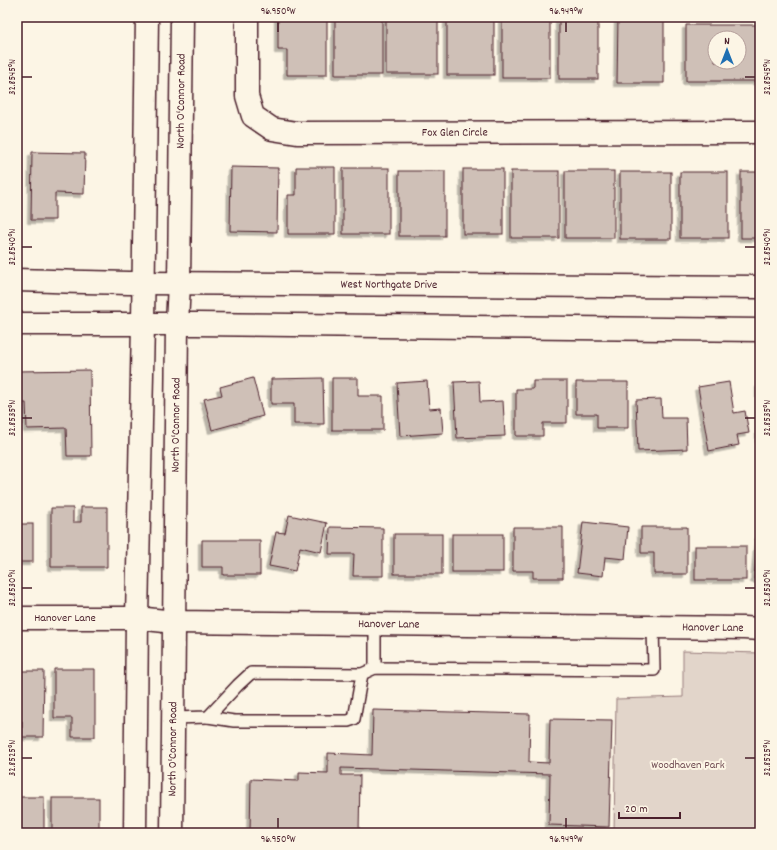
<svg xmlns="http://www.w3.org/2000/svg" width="777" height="850" font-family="Dekko,sans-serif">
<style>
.green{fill:#e2d5ca;stroke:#967a7a}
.building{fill:#cfc0b7;stroke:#4a1f2b;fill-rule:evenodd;filter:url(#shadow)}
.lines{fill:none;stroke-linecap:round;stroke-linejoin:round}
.service-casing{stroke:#4a1f2b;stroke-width:14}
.minor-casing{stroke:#4a1f2b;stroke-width:25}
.secondary-casing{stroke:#4a1f2b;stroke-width:25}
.service{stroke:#fcf5e5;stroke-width:11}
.minor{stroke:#fcf5e5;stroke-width:22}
.secondary{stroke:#fcf5e5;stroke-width:22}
.ticks{fill:none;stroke:#4a1f2b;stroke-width:1.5}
.labels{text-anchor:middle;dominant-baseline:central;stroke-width:4;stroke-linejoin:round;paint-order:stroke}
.street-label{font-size:12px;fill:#4a1f2b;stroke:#fcf5e5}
.park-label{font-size:12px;fill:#704c53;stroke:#fcf5e5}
.neatline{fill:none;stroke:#4a1f2b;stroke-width:1.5}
.ticks-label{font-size:10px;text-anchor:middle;fill:#4a1f2b}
</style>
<defs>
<filter id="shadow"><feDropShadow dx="-3.5" dy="3.5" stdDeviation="0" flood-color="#0004"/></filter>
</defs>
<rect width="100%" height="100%" fill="#fcf5e5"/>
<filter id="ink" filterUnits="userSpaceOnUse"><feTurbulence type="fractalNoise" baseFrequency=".025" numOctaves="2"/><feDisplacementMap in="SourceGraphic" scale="8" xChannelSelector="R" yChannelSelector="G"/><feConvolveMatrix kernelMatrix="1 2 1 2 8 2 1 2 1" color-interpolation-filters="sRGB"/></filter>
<g filter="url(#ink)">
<polygon class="green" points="683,651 760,653 760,833 614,833 616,699 683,697"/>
<g class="building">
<polygon points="278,17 327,17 327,75 287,75 287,50 278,50"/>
<rect x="335" y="17" width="47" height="58"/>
<rect x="386" y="17" width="52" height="57"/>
<rect x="447" y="17" width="47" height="58"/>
<rect x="502" y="17" width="48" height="61"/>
<rect x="559" y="17" width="39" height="62"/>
<polygon points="618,17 664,17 664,83 617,83"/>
<path d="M 686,25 L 760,25 L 760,81 L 686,81 ZM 715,38 L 739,38 L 739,62 L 715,62 Z"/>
<polygon points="32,152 85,153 84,194 55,193 55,220 31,220"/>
<polygon points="231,167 278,168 277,232 230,231"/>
<polygon points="296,167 335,167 335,234 288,234 288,195 296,195"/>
<rect x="343" y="168" width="46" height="66"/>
<rect x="463" y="169" width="40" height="65"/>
<rect x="399" y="171" width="46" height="65"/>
<rect x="511" y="171" width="48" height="67"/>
<rect x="565" y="171" width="49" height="67"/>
<rect x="620" y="172" width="51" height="67"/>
<rect x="680" y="172" width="48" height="66"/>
<rect x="741" y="172" width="19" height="66"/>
<polygon points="90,370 91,456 67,456 66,428 27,429 26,403 17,403 17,371"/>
<polygon points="253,378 263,416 212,430 204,399 222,395 220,387"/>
<polygon points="323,378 324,424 294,424 294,404 271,404 271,379"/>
<polygon points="332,378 358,378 358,396 383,396 383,430 332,430"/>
<polygon points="427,381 429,409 441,408 443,433 400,436 397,383"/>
<polygon points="479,381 480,402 503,401 505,436 457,438 454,382"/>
<polygon points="533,381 567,381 567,423 543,423 543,436 516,436 516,389 533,389"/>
<polygon points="576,382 628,382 628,428 597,428 597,414 576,414"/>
<polygon points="729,382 734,413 745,411 749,433 737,435 739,445 709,451 698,387"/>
<rect x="759" y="384" width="1" height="55"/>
<polygon points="661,399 662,418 686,418 687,449 638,451 636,400"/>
<polygon points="81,507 107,507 107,567 51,567 51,508 73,508 73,522 81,522"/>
<polygon points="289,515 327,523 321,552 300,547 295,571 269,566 276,532 285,533"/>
<polygon points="583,522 628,527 625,559 605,557 603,576 577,573"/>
<rect x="17" y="524" width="16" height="38"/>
<polygon points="330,527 383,528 383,576 353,576 354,554 329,554"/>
<polygon points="513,527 563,527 563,578 533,578 533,571 513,571"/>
<polygon points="641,527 687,527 687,574 654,574 654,553 641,553"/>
<rect x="394" y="534" width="48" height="40"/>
<rect x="452" y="534" width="51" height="38"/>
<polygon points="758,535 760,535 760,580 754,579"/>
<polygon points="202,540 260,540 260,575 223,575 223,567 202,567"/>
<rect x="695" y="546" width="51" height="34"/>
<polygon points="54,669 95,669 95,737 72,737 72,718 54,718"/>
<polygon points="17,671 44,671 43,737 22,737 22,721 17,721"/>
<polygon points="373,710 530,714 529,762 549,763 550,719 612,720 609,827 549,825 550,774 341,768 341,775 360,775 359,833 250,833 251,779 299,781 299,772 328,773 328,753 372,755"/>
<rect x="17" y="797" width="27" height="36"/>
<rect x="52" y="798" width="47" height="35"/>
</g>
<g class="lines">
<defs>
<g id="service">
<polyline points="375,624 375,668"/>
<polyline points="208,717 234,721 348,721 354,719 362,674"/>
<polyline points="173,718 208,717 238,685 251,673 362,674 375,668 654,670 653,627"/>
</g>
<g id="minor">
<path id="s1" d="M 247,17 L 247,96 L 253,116 L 272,129 L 297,133 L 760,132"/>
<path id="s2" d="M 17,618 L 137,618 L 174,622 L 744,628 L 760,629"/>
</g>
<g id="secondary">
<path id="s3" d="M 17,280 C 59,281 102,283 144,283 C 349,285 555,285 760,287"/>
<polyline points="17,324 196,324 760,330"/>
<polyline points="135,833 137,618 143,324 147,17"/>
<path id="s4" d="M 172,833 L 177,324 L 179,283 L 182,17"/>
</g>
</defs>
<use href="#service" class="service-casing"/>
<use href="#minor" class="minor-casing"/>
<use href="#secondary" class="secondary-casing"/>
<use href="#service" class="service"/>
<use href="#minor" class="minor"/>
<use href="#secondary" class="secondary"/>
</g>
</g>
<path class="ticks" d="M 278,22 L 278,32M 566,22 L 566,32M 22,77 L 32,77M 745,77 L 755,77M 22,247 L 32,247M 745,247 L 755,247M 22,418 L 32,418M 745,418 L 755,418M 22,588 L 32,588M 745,588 L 755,588M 22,758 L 32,758M 745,758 L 755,758M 278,818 L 278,828M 566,818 L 566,828"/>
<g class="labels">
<g class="street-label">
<text stroke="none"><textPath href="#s4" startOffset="732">North O'Connor Road</textPath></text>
<text stroke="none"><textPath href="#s1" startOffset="306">Fox Glen Circle</textPath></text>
<text stroke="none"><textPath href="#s3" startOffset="372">West Northgate Drive</textPath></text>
<text stroke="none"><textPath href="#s4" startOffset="408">North O'Connor Road</textPath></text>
<text stroke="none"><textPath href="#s2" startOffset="48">Hanover Lane</textPath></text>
<text stroke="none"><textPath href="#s2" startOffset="372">Hanover Lane</textPath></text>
<text stroke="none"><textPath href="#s2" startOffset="696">Hanover Lane</textPath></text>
<text stroke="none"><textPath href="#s4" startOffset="84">North O'Connor Road</textPath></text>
</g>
<g class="park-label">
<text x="688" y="765">Woodhaven Park</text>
</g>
</g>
<rect width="777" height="850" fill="none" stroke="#fcf5e5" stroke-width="44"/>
<g transform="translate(727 50)"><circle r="19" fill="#fcf5e5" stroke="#b59f9b"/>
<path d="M0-3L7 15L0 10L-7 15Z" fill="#1f6fb2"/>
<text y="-6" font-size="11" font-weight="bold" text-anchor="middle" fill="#4a1f2b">N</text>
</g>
<path d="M619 812v6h61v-6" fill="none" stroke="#4a1f2b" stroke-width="2"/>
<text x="625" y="812" font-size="12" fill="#4a1f2b" stroke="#fcf5e5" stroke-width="3" paint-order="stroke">20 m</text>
<rect x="22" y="22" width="733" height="806" class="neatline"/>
<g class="ticks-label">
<text x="278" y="14">96.950°W</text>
<text x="566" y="14">96.949°W</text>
<text transform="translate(11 77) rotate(-90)" y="4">32.8545°N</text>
<text transform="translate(766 77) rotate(-90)" y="4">32.8545°N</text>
<text transform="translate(11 247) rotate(-90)" y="4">32.8540°N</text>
<text transform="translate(766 247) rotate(-90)" y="4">32.8540°N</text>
<text transform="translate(11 418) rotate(-90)" y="4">32.8535°N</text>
<text transform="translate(766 418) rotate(-90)" y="4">32.8535°N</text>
<text transform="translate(11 588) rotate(-90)" y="4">32.8530°N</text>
<text transform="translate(766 588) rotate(-90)" y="4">32.8530°N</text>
<text transform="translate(11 758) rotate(-90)" y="4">32.8525°N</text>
<text transform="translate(766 758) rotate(-90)" y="4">32.8525°N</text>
<text x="278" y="842">96.950°W</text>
<text x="566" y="842">96.949°W</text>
</g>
</svg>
